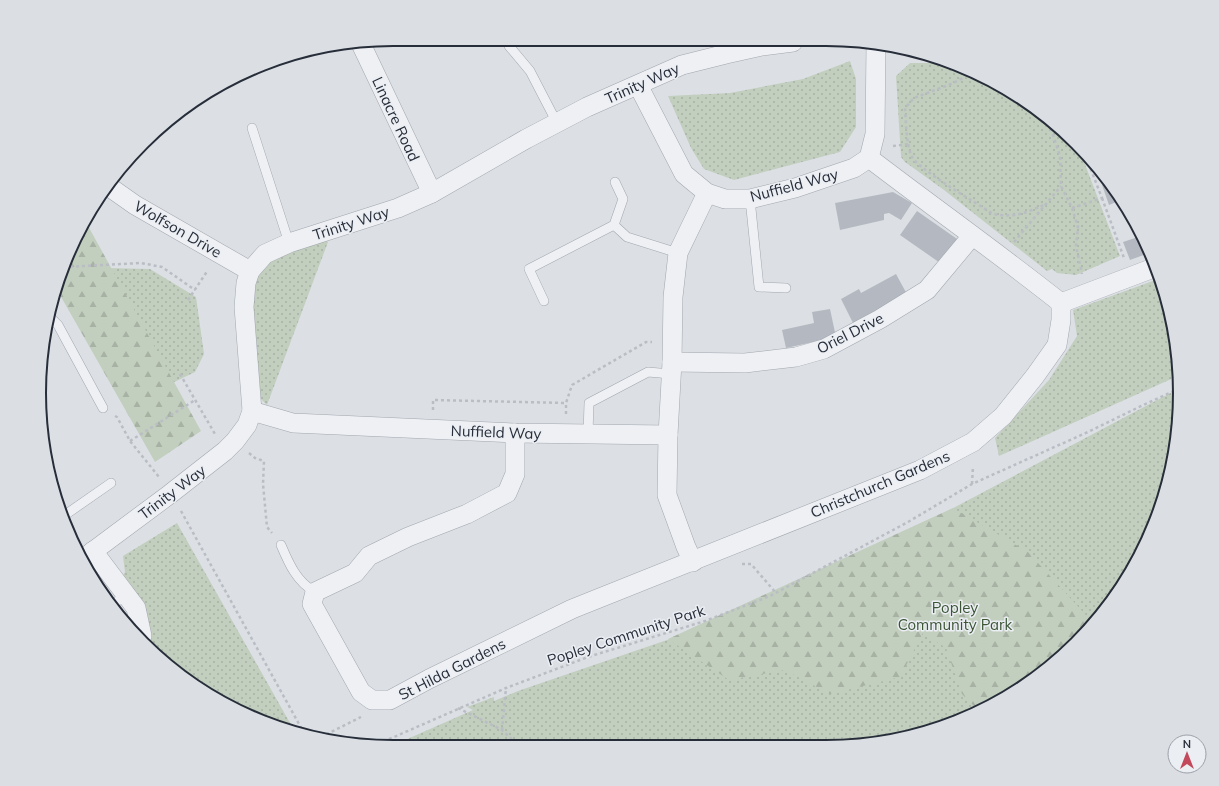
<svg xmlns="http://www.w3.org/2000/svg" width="1219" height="786" font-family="Mulish,sans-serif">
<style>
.grass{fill:url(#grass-dots)}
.forest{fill:url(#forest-firs)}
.building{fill:#b4b9c1}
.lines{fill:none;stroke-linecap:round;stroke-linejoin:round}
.lane-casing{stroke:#a2a7ae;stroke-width:10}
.street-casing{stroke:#a2a7ae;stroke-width:20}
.path{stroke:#babec4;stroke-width:2.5;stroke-dasharray:3 3;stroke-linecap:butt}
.lane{stroke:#eef0f4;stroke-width:9}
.street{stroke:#eef0f4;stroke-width:19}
.labels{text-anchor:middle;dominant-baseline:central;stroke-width:3;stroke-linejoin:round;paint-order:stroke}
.street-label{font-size:15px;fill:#272e3a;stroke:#ebeef3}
.park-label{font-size:15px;fill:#3b5535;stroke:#ebeef3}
.rim{fill:none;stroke:#272e3a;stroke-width:2}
</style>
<defs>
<pattern id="grass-dots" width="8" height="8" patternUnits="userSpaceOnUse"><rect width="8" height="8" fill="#c2cebe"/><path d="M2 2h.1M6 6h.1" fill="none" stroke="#a7b1a4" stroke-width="1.8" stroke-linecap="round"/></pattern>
<pattern id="forest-firs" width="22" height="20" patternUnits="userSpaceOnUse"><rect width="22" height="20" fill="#c2cebe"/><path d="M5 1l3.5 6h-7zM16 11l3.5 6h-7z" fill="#a7b1a4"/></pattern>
</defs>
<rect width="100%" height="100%" fill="#dce0e5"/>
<g class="grass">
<polygon points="850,61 856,79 856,127 840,152 734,180 704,169 691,148 668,96 730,93 803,79"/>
<polygon points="910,63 949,63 961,66 1042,112 1078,146 1120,256 1076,275 1057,273 1052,269 1047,271 944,190 905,162 901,157 896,76"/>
<polygon points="325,239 328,242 267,405 257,395 251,283 271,259"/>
<polygon points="105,268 150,269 196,297 204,354 195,372 166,386"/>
<polygon points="1161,278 1177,347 1178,376 999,456 995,438 1049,380 1077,336 1073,310"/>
<polygon points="1178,389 1179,416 1168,485 1143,550 1107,609 1059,659 1003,700 918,735 849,746 396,744 473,710 467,707 494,697 494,701 518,691 772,604"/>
<polygon points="177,523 294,730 258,720 177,674 149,643 141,605 121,578 125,572 123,556"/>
</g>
<g class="forest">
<polygon points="87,224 201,431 155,462 56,288 58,279"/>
<polygon points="953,508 1028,552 1093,623 1059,659 1003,700 978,710 962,694 946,648 923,633 900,677 830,694 785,670 729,680 668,639"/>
</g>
<g class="building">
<polygon points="1094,163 1095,163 1106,180 1101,182"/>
<polygon points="1109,183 1121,200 1109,205 1102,185"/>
<polygon points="893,192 912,203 901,220 889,213 884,214 884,220 840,230 835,203"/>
<polygon points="917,211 960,241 943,265 900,235"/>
<polygon points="1141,236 1149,253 1130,260 1123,242"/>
<polygon points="896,274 908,296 854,325 841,299 859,289 861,293"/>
<polygon points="830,309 836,337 786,348 782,330 814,323 812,312"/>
</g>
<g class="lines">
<defs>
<g id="lane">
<polyline points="509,46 530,71 557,123"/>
<polyline points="252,128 289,243"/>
<polyline points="750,199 759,287 786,288"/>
<polyline points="614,225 627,237 678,253"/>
<polyline points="544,301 529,269 614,225 623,199 615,182"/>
<polyline points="51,318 58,325 103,408"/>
<polyline points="588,434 589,403 648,372 671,374"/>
<polyline points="65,515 111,483"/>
<path d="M 281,545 C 289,564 297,582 315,592"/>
<polyline points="113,605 126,594"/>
</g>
<g id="street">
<polyline points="361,44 432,193"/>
<polyline points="638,85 684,174 707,193 725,199 750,199 795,188 854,168 869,158 875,134 876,43"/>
<path d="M 869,158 C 933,207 998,253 1061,303"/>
<polyline points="108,186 135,205 250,271"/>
<polyline points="1061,303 1156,267"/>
<polyline points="672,362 745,363 796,357 824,349 880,319 927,290 972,236"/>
<polyline points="252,411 293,423 515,433 668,435"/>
<polyline points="515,433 515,474 507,493 467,514 408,537 369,556 355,573 315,592 312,604 361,692 372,700 390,700 429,679 572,609 920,470 973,442 1003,416 1035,376 1057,345 1061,320 1061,303"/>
<polyline points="93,551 136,608 142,636"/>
<polyline points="84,558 170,494 225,451 235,441 247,425 252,411 244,307 246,283 250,271 265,254 289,243 398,208 432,193 526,139 587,107 682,65 726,54 762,46 793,42"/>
<polyline points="693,562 686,547 667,495 668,435 672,362 673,297 678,253 707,193"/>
</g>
</defs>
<use href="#lane" class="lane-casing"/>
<use href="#street" class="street-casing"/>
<g class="path">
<path d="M 973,73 L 951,84 L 914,98 L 905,108 C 906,122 906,144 912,157 C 918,169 978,204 993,214 C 1016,218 1025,213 1046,204"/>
<polyline points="1047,117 1060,156 1061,186 1072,208 1078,227 1076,246 1082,274"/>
<polyline points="893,146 909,144"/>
<polyline points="1102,198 1124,258"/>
<polyline points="1072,208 1102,198 1084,152"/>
<polyline points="1014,242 1061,186"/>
<polyline points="64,267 141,263 162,267 195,290"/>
<polyline points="188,300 208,270"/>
<polyline points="180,374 215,434"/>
<polyline points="433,410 433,400 566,403 572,385 646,342 652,342"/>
<polyline points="566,414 566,403"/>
<polyline points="115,416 117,417 130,441 159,477"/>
<polyline points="130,441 195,400"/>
<polyline points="249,453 255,458 264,461 263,484 267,527 272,533"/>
<polyline points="972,484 973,466"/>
<polyline points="181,511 304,733"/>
<polyline points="742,564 751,564 776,593"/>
<polyline points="458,708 502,730 518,745"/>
<polyline points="502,730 506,688"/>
<polyline points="321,737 361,717"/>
<polyline points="378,744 506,688 588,657 705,621 770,596 908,522 972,484 1088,432 1137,408 1178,389"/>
</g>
<use href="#lane" class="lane"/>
<use href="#street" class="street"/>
</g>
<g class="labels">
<g class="street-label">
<text transform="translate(642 83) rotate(-24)">Trinity Way</text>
<text transform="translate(396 119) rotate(65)">Linacre Road</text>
<text transform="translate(794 185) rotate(-15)">Nuffield Way</text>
<text transform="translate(351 223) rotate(-18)">Trinity Way</text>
<text transform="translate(178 229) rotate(30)">Wolfson Drive</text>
<text transform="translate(850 333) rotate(-27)">Oriel Drive</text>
<text transform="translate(496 432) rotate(2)">Nuffield Way</text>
<text transform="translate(880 484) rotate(-23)">Christchurch Gardens</text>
<text transform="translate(172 492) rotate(-37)">Trinity Way</text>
<text transform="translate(626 635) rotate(-18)">Popley Community Park</text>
<text transform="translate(452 669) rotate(-27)">St Hilda Gardens</text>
</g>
<g class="park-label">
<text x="955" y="607">Popley<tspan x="955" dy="17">Community Park</tspan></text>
</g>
</g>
<path d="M0 0H1219V786H0ZM393 46H826A347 347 0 0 1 1173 393V393A347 347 0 0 1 826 740H393A347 347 0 0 1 46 393V393A347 347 0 0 1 393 46Z" fill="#dbdfe4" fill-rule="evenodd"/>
<path class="rim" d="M393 46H826A347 347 0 0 1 1173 393V393A347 347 0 0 1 826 740H393A347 347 0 0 1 46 393V393A347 347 0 0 1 393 46Z"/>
<g transform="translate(1187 754)"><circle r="19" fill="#ebeef3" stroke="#9da1a9"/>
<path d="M0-3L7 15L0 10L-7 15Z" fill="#c3485b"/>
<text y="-6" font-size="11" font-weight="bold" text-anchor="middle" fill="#272e3a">N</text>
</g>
</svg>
